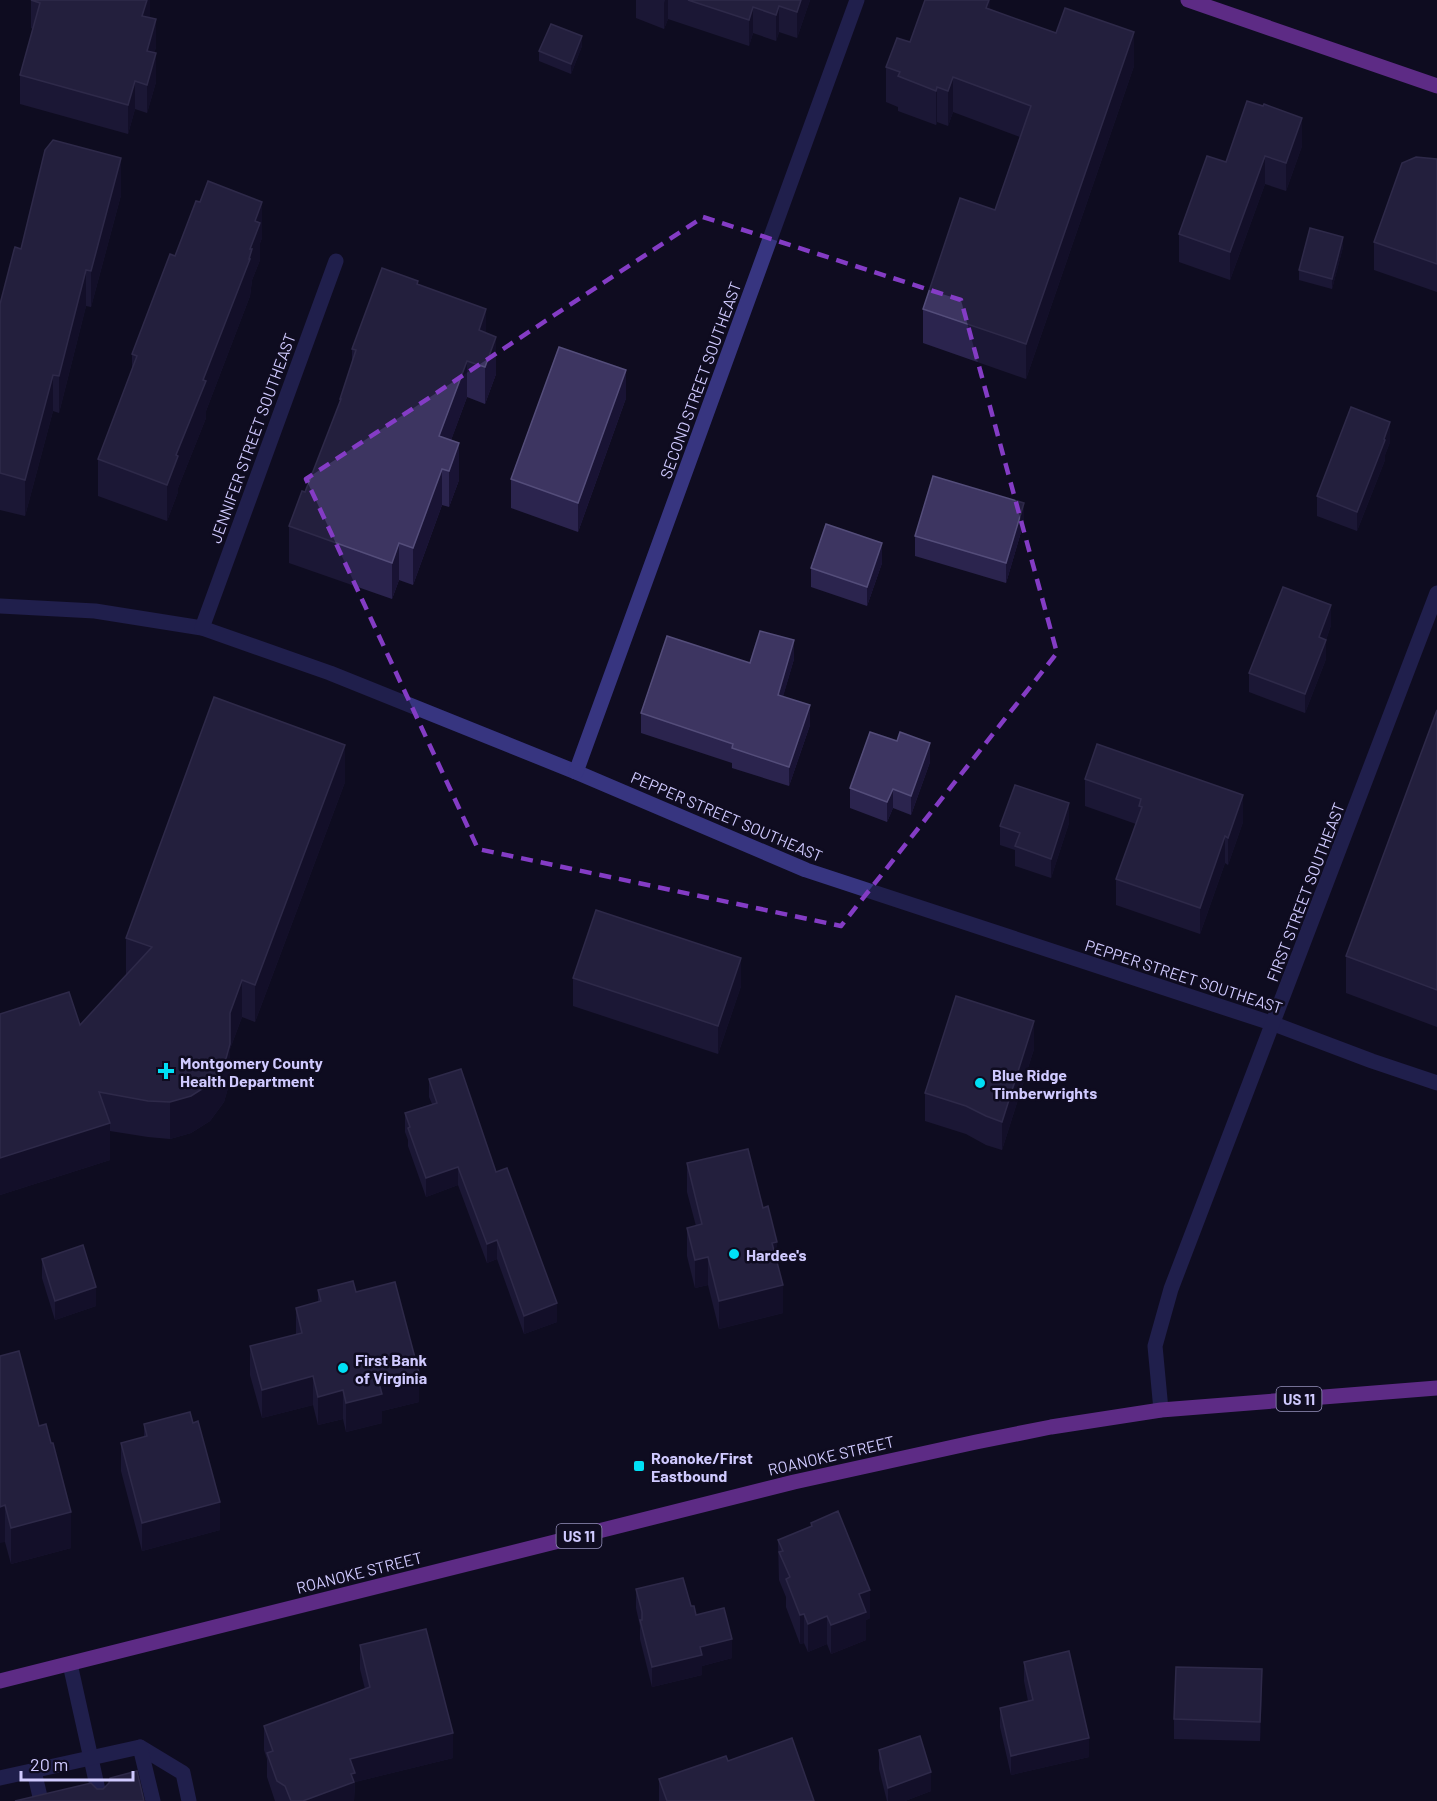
<svg xmlns="http://www.w3.org/2000/svg" width="1437" height="1801" font-family="Barlow,sans-serif">
<style>
.lines{fill:none;stroke-linecap:round;stroke-linejoin:round}
.minor{stroke:#373580;stroke-width:15}
.major{stroke:#bc51ff;stroke-width:15}
.wall{fill:#2b244e}
.shaded-wall{fill:#191334}
.building{fill:#3d3561;stroke:#544d7a;stroke-width:1.5}
.marked{fill:none;stroke:#843cc5;stroke-width:4.5;stroke-dasharray:12 8;stroke-linejoin:round}
.poi-dot{fill:#00e0f5;stroke:#0f0c20;stroke-width:2}
.labels{text-anchor:middle;dominant-baseline:central;stroke-width:5;stroke-linejoin:round;paint-order:stroke}
.shield{fill:#0f0c20;stroke:#9691bc;stroke-width:1.5}
.shield-label{font-size:15px;font-weight:bold;fill:#d0caff}
.street-label{font-size:16px;fill:#d0caff;stroke:#0f0c20}
.poi-label{font-size:16px;font-weight:bold;fill:#d0caff;stroke:#0f0c20;text-anchor:start}
</style>
<rect width="100%" height="100%" fill="#0f0c20"/>
<g class="lines">
<g class="minor">
<polyline points="0,606 95,611 202,628 330,673 576,772 806,870 1274,1024 1372,1061 1437,1083"/>
<polyline points="202,628 336,261"/>
<polyline points="576,772 857,0"/>
<polyline points="1161,1410 1155,1346 1171,1289 1437,593"/>
<polyline points="70,1664 100,1799"/>
<polyline points="140,1747 183,1773 189,1801"/>
<polyline points="34,1771 41,1801"/>
<polyline points="0,1778 140,1747 153,1801"/>
</g>
<g class="major">
<polyline points="1188,0 1437,86"/>
<polyline points="0,1681 794,1482 976,1442 1051,1427 1161,1410 1437,1388"/>
</g>
</g>
<g class="wall">
<polygon points="31,0 150,0 150,18 156,47 154,53 156,82 147,113 135,109 128,134 20,104 20,75 33,29 31,28"/>
<polygon points="636,0 810,0 797,38 779,32 776,41 753,33 749,46 668,19 664,29 636,18"/>
<polygon points="990,0 990,9 1134,66 1026,379 923,343 923,309 995,210 1020,137 953,112 948,126 937,122 936,125 898,111 898,107 886,102 886,67"/>
<polygon points="582,46 571,74 539,61 539,51"/>
<polygon points="1302,146 1286,191 1265,184 1230,280 1179,262 1179,234 1226,162"/>
<polygon points="1437,159 1437,292 1374,270 1374,242"/>
<polygon points="121,195 91,307 86,306 59,413 53,411 25,516 0,510 0,304 21,249"/>
<polygon points="262,238 260,243 260,260 252,280 250,296 206,411 206,418 178,488 178,492 167,521 98,496 98,459 132,370 132,354 175,256"/>
<polygon points="1343,247 1332,289 1299,280 1299,270"/>
<polygon points="418,285 486,333 496,374 485,404 467,397 451,440 459,480 449,507 442,505 413,585 399,580 392,599 289,563 289,526 305,492 340,402 340,399 352,362 352,349"/>
<polygon points="626,398 578,532 511,508 511,479"/>
<polygon points="1390,442 1385,455 1385,460 1357,531 1317,516 1317,496"/>
<polygon points="1024,522 1006,583 915,556 915,536"/>
<polygon points="882,563 867,606 811,587 811,568"/>
<polygon points="1331,625 1326,640 1326,659 1305,713 1249,692 1249,673"/>
<polygon points="794,659 783,696 810,725 789,786 732,768 732,763 641,733 641,713 750,663"/>
<polygon points="1437,710 1437,1027 1346,993 1346,956"/>
<polygon points="897,741 930,762 911,815 893,808 887,822 850,808 850,788"/>
<polygon points="1085,779 1243,822 1228,865 1225,863 1200,934 1116,905 1116,879 1136,824 1085,806"/>
<polygon points="345,782 255,1022 242,1017 230,1049 230,1081 224,1102 210,1121 191,1133 170,1139 148,1137 110,1131 110,1160 0,1195 0,1014 80,1025 127,975 126,975 126,938"/>
<polygon points="1069,823 1051,878 1015,866 1015,850 1000,845 1000,826"/>
<polygon points="573,978 741,986 718,1054 573,1006"/>
<polygon points="1034,1049 1002,1150 986,1145 966,1134 925,1121 925,1093"/>
<polygon points="429,1079 496,1172 557,1322 524,1334 497,1259 487,1263 458,1185 426,1197 408,1146 408,1140 405,1132 405,1113 432,1104 429,1097"/>
<polygon points="687,1163 777,1260 783,1313 719,1329 708,1285 695,1288 687,1256 687,1228 696,1226 687,1192"/>
<polygon points="42,1259 96,1306 55,1320 42,1278"/>
<polygon points="318,1290 356,1292 419,1402 382,1411 382,1423 346,1432 343,1419 318,1425 313,1405 262,1418 250,1375 250,1346 296,1335 296,1308 318,1302"/>
<polygon points="0,1356 71,1548 11,1564 5,1542"/>
<polygon points="144,1424 220,1530 142,1551 121,1471 121,1443 144,1437"/>
<polygon points="811,1523 870,1618 866,1620 866,1640 831,1654 827,1644 808,1652 804,1643 800,1644 786,1607 786,1597 779,1580 778,1540 811,1527"/>
<polygon points="636,1589 691,1606 696,1615 732,1658 702,1666 702,1675 652,1687 640,1639 640,1626 636,1608"/>
<polygon points="360,1645 453,1758 355,1782 354,1801 275,1801 267,1777 267,1759 264,1750 264,1726 365,1689 360,1669"/>
<polygon points="1024,1662 1089,1757 1011,1775 1000,1727 1000,1708 1028,1701 1024,1681"/>
<polygon points="1262,1689 1260,1741 1174,1739 1174,1719"/>
<polygon points="879,1750 931,1791 905,1801 887,1801 879,1769"/>
<polygon points="728,1761 814,1801 659,1801 659,1779"/>
</g>
<g class="shaded-wall">
<polygon points="147,0 150,0 150,18 142,16"/>
<polygon points="665,0 668,0 668,19 664,29 664,3"/>
<polygon points="801,0 810,0 797,38 797,12"/>
<polygon points="989,0 990,0 990,32 986,8"/>
<polygon points="779,6 779,32 776,41 776,15"/>
<polygon points="753,7 753,33 749,46 749,20"/>
<polygon points="156,19 156,47 147,79 147,51"/>
<polygon points="1134,32 1134,66 1026,379 1026,344"/>
<polygon points="582,36 582,46 571,74 571,64"/>
<polygon points="156,53 156,82 147,113 147,85"/>
<polygon points="953,77 953,112 948,126 948,91"/>
<polygon points="135,81 135,109 128,134 128,105"/>
<polygon points="937,87 937,122 936,125 936,91"/>
<polygon points="1302,118 1302,146 1286,191 1286,163"/>
<polygon points="1265,156 1265,184 1230,280 1230,252"/>
<polygon points="121,158 121,195 91,307 91,271"/>
<polygon points="262,202 262,238 260,243 260,260 252,280 250,296 206,411 206,418 178,488 178,492 167,521 167,485 176,455 250,249 255,221"/>
<polygon points="1343,237 1343,247 1332,289 1332,279"/>
<polygon points="86,270 86,306 59,413 59,376"/>
<polygon points="486,309 486,346 479,367 479,330"/>
<polygon points="496,337 496,374 485,404 485,367"/>
<polygon points="467,361 467,397 439,473 439,436"/>
<polygon points="626,370 626,398 578,532 578,503"/>
<polygon points="53,375 53,411 25,516 25,480"/>
<polygon points="1390,422 1390,442 1385,455 1385,460 1357,531 1357,512"/>
<polygon points="459,443 459,480 449,507 449,471"/>
<polygon points="442,469 442,505 413,585 413,548"/>
<polygon points="1024,503 1024,522 1006,583 1006,563"/>
<polygon points="399,543 399,580 392,599 392,563"/>
<polygon points="882,543 882,563 867,606 867,587"/>
<polygon points="1331,605 1331,625 1326,640 1326,659 1305,713 1305,694 1319,637"/>
<polygon points="794,640 794,659 778,714 778,695"/>
<polygon points="810,705 810,725 789,786 789,767"/>
<polygon points="930,743 930,762 911,815 911,796"/>
<polygon points="345,745 345,782 255,1022 255,985"/>
<polygon points="893,789 893,808 887,822 887,802"/>
<polygon points="1243,795 1243,822 1228,865 1228,838"/>
<polygon points="1069,803 1069,823 1051,878 1051,859"/>
<polygon points="1225,836 1225,863 1200,934 1200,908"/>
<polygon points="741,958 741,986 718,1054 718,1026"/>
<polygon points="242,980 242,1017 230,1049 230,1081 224,1102 210,1121 191,1133 170,1139 170,1102 230,1013"/>
<polygon points="1034,1021 1034,1049 1002,1150 1002,1122"/>
<polygon points="110,1123 110,1160 0,1195 0,1158"/>
<polygon points="458,1167 458,1185 426,1197 426,1178"/>
<polygon points="497,1240 497,1259 487,1263 487,1244"/>
<polygon points="777,1242 777,1270 772,1243"/>
<polygon points="708,1257 708,1285 695,1288 695,1260"/>
<polygon points="783,1285 783,1313 719,1329 719,1301"/>
<polygon points="96,1287 96,1306 55,1320 55,1301"/>
<polygon points="557,1303 557,1322 524,1334 524,1316"/>
<polygon points="419,1373 419,1402 382,1411 382,1423 346,1432 346,1403 379,1383"/>
<polygon points="313,1376 313,1405 262,1418 262,1390"/>
<polygon points="343,1390 343,1419 318,1425 318,1397"/>
<polygon points="220,1502 220,1530 142,1551 142,1523"/>
<polygon points="5,1505 5,1542 0,1543 0,1507"/>
<polygon points="71,1512 71,1548 11,1564 11,1528"/>
<polygon points="870,1590 870,1618 866,1620 866,1640 831,1654 831,1625 859,1594"/>
<polygon points="804,1614 804,1643 800,1644 800,1615"/>
<polygon points="827,1616 827,1644 808,1652 808,1624"/>
<polygon points="732,1639 732,1658 702,1666 702,1675 652,1687 652,1667 700,1647"/>
<polygon points="1262,1669 1262,1689 1260,1741 1260,1722"/>
<polygon points="453,1733 453,1758 355,1782 354,1801 303,1801 350,1759"/>
<polygon points="1089,1738 1089,1757 1011,1775 1011,1756"/>
<polygon points="931,1772 931,1791 905,1801 888,1801 888,1788"/>
</g>
<g class="building">
<polygon points="31,0 147,0 142,16 156,19 147,51 156,53 147,85 135,81 128,105 20,75 40,3"/>
<polygon points="688,0 801,0 797,12 779,6 776,15 753,7 749,20"/>
<polygon points="925,0 989,0 986,8 1056,33 1065,8 1134,32 1026,344 923,309 960,198 995,210 1031,106 953,77 948,91 937,87 936,91 898,76 900,72 886,67 897,38 910,42"/>
<polygon points="551,24 582,36 571,64 539,51"/>
<polygon points="1247,101 1263,106 1264,104 1302,118 1286,163 1265,156 1230,252 1179,234 1207,156 1226,162"/>
<polygon points="53,140 121,158 91,271 86,270 59,376 53,375 25,480 0,473 0,304 14,250 15,247 21,249 45,150"/>
<polygon points="1416,157 1437,159 1437,264 1374,242 1402,163"/>
<polygon points="208,181 262,202 255,221 260,223 250,249 252,249 249,259 250,259 203,380 206,381 176,455 178,456 167,485 98,459 137,356 132,354 170,254 175,256 196,201 200,202"/>
<polygon points="1310,228 1343,237 1332,279 1299,270"/>
<polygon points="382,268 418,281 417,284 486,309 479,330 496,337 485,367 467,361 439,436 459,443 449,471 442,469 413,548 399,543 392,563 289,526 302,491 305,492 341,399 340,399 356,350 352,349"/>
<polygon points="559,347 626,370 578,503 511,479"/>
<polygon points="1351,407 1390,422 1384,439 1385,440 1357,512 1317,496"/>
<polygon points="933,476 1024,503 1006,563 915,536"/>
<polygon points="826,524 882,543 867,587 811,568"/>
<polygon points="1283,587 1331,605 1319,637 1326,640 1305,694 1249,673"/>
<polygon points="760,631 794,640 778,695 810,705 789,767 732,748 733,744 641,713 667,636 750,663"/>
<polygon points="214,697 345,745 255,985 242,980 230,1013 230,1044 224,1066 210,1084 191,1096 170,1102 148,1101 99,1092 110,1123 0,1158 0,1014 69,992 80,1025 152,947 126,938"/>
<polygon points="1437,710 1437,990 1346,956"/>
<polygon points="870,732 897,741 900,732 930,743 911,796 893,789 887,802 850,788"/>
<polygon points="1097,744 1243,795 1228,838 1225,836 1200,908 1116,879 1142,807 1139,806 1141,799 1085,779"/>
<polygon points="1015,785 1069,803 1051,859 1015,846 1020,833 1000,826"/>
<polygon points="596,910 741,958 718,1026 573,978"/>
<polygon points="956,996 1034,1021 1002,1122 986,1116 966,1106 925,1093"/>
<polygon points="461,1069 496,1172 507,1168 557,1303 524,1316 497,1240 487,1244 458,1167 426,1178 408,1128 410,1127 405,1113 437,1103 429,1079"/>
<polygon points="748,1149 763,1208 768,1206 777,1242 772,1243 783,1285 719,1301 708,1257 695,1260 687,1228 702,1224 687,1163"/>
<polygon points="83,1245 96,1287 55,1301 42,1259"/>
<polygon points="353,1281 356,1292 395,1282 419,1373 379,1383 382,1394 346,1403 343,1390 318,1397 313,1376 262,1390 250,1346 302,1333 296,1308 321,1301 318,1290"/>
<polygon points="19,1351 39,1426 46,1424 51,1443 53,1443 71,1512 11,1528 5,1505 0,1507 0,1356"/>
<polygon points="190,1412 193,1423 198,1421 220,1502 142,1523 121,1443 147,1436 144,1424"/>
<polygon points="838,1511 870,1590 859,1594 866,1612 831,1625 827,1616 808,1624 804,1614 800,1615 786,1579 790,1577 779,1552 783,1551 778,1540 812,1526 811,1523"/>
<polygon points="683,1578 691,1606 694,1606 696,1615 724,1608 732,1639 700,1647 702,1655 652,1667 640,1620 642,1620 642,1612 636,1589"/>
<polygon points="426,1629 453,1733 350,1759 355,1773 351,1774 354,1782 303,1801 291,1801 285,1786 277,1781 267,1753 273,1751 264,1726 370,1687 360,1645"/>
<polygon points="1069,1651 1089,1738 1011,1756 1000,1708 1033,1700 1024,1662"/>
<polygon points="1176,1667 1262,1669 1260,1722 1174,1719"/>
<polygon points="920,1736 931,1772 888,1788 879,1750"/>
<polygon points="792,1738 814,1801 667,1801 659,1779 726,1756 728,1761"/>
<polygon points="137,1771 144,1801 15,1801 91,1783 97,1789 103,1789 109,1783 110,1778"/>
</g>
<path d="M0 0H1437V1801H0ZM 703,217 L 961,300 L 1057,653 L 841,926 L 478,849 L 306,479 Z" fill="#0f0c20" fill-opacity=".55" fill-rule="evenodd"/>
<path class="marked" d="M 703,217 L 961,300 L 1057,653 L 841,926 L 478,849 L 306,479 Z"/>
<g class="poi-dot">
<path d="M163 1062h6v6h6v6h-6v6h-6v-6h-6v-6h6z"/>
<circle cx="980" cy="1083" r="6"/>
<circle cx="734" cy="1254" r="6"/>
<circle cx="343" cy="1368" r="6"/>
<rect x="633" y="1460" width="12" height="12" rx="3"/>
</g>
<g class="labels">
<g class="shield">
<rect x="1276.5" y="1387" width="45" height="24" rx="4.5"/>
<rect x="556.5" y="1524" width="45" height="24" rx="4.5"/>
</g>
<g class="shield-label">
<text x="1299" y="1399">US 11</text>
<text x="579" y="1536">US 11</text>
</g>
<g class="street-label">
<text transform="translate(700 380) rotate(-70)">SECOND STREET SOUTHEAST</text>
<text transform="translate(252 438) rotate(-70)">JENNIFER STREET SOUTHEAST</text>
<text transform="translate(727 816) rotate(23)">PEPPER STREET SOUTHEAST</text>
<text transform="translate(1305 892) rotate(-69)">FIRST STREET SOUTHEAST</text>
<text transform="translate(1184 976) rotate(18)">PEPPER STREET SOUTHEAST</text>
<text transform="translate(831 1455) rotate(-13)">ROANOKE STREET</text>
<text transform="translate(359 1572) rotate(-14)">ROANOKE STREET</text>
</g>
<g class="poi-label">
<text x="180" y="1062">Montgomery County<tspan x="180" dy="18">Health Department</tspan></text>
<text x="992" y="1074">Blue Ridge<tspan x="992" dy="18">Timberwrights</tspan></text>
<text x="746" y="1254">Hardee's</text>
<text x="355" y="1359">First Bank<tspan x="355" dy="18">of Virginia</tspan></text>
<text x="651" y="1457">Roanoke/First<tspan x="651" dy="18">Eastbound</tspan></text>
</g>
</g>
<path d="M21 1771v9h112v-9" fill="none" stroke="#d0caff" stroke-width="3"/>
<text x="30" y="1771" font-size="18" fill="#d0caff" stroke="#0f0c20" stroke-width="4.5" paint-order="stroke">20 m</text>
</svg>
